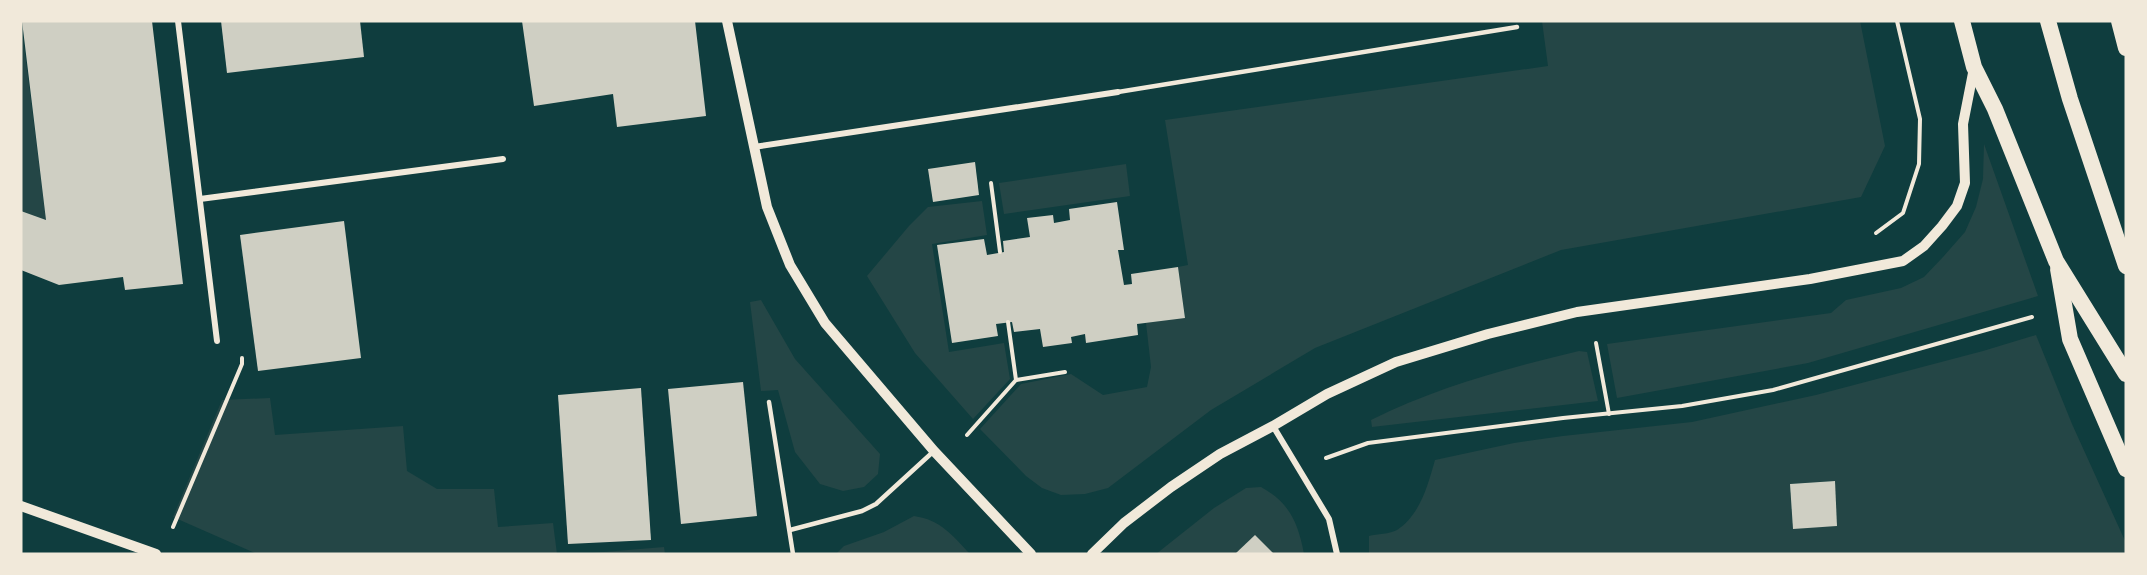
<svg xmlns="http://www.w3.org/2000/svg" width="2147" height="575" font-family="Lato,sans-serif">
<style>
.green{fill:#244646;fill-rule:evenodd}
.building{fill:#cfcfc3}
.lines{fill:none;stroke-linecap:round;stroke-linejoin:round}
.path{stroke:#f1e9da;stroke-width:4}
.service{stroke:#f1e9da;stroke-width:4.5}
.minor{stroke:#f1e9da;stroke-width:6}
.tertiary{stroke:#f1e9da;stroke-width:10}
.trunk{stroke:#f1e9da;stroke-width:16}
</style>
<rect width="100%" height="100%" fill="#0f3d3e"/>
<g class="green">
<polygon points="21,21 46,220 21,211"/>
<polygon points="1542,21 1860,21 1885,146 1861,197 1561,250 1315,348 1211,410 1108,488 1085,494 1061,495 1042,488 1026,476 980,429 1021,384 1071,374 1103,395 1147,387 1151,367 1146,323 1185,317 1178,267 1188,265 1165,120 1548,66"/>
<polygon points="1984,144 2038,296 1808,363 1617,398 1607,344 1831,313 1846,300 1901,288 1924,277 1943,257 1965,232 1976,207 1983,179"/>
<polygon points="1126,164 1130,196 1004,214 999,183"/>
<polygon points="982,201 987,235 932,244 949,352 1004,343 1010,379 973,419 915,353 867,276 909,226 928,207"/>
<polygon points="761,300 795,359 880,454 878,474 864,487 843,491 820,484 795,452 778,390 761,391 750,302"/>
<path d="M 2036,335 L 2072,424 L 2126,543 L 2126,554 L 1369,554 L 1369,536 C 1377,534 1390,534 1397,530 C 1420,515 1428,485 1435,460 L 1514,443 L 1563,436 L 1692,422 L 1816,395 L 1983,351 ZM 1834,481 L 1837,526 L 1793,528 L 1790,484 Z"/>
<path d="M 1579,351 L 1587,352 L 1598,401 L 1372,427 L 1371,420 C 1437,387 1508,368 1579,351 Z"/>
<polygon points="270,398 275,435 403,426 407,471 437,489 494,489 498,527 553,523 557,554 257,554 173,517 222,400"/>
<path d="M 1261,487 C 1290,503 1298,523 1304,554 L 1156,554 L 1214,508 L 1246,488 Z"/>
<path d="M 914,516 C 941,520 952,535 970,554 L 836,554 L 844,546 L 884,532 Z"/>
<polygon points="664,547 665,554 580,554"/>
</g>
<g class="building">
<polygon points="22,21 152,21 183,284 125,290 123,277 59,285 21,270 21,211 46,220"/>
<polygon points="221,21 360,21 364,57 227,73"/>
<polygon points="522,21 695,21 706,116 617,127 613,94 534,106"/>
<polygon points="975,162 979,195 933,202 928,169"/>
<polygon points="1117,202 1124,250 1118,250 1124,285 1132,284 1131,274 1178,267 1185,318 1137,324 1138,335 1086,343 1085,334 1071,337 1072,343 1043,347 1040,329 1014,332 1012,322 996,324 998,336 952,343 937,245 984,239 987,255 1004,252 1003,241 1030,237 1027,218 1053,215 1054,223 1070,220 1069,209"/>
<polygon points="344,221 361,358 258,371 240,235"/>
<polygon points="743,382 757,516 681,524 668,389"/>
<polygon points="641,388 651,540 568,544 558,395"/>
<polygon points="1835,481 1837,526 1793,529 1790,484"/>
<polygon points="1255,535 1274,554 1235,554"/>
</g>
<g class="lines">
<g class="path">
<polyline points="991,183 1000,252"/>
<polyline points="1876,233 1903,213 1919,164 1920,119 1897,21"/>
<polyline points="1008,322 1016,380"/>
<polyline points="1596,343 1609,414"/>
<polyline points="967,435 1016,380 1065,372"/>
<polyline points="1326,458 1368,443 1563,418 1682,406 1773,390 2032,317"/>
<polyline points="173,527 242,364 242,358"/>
</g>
<g class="service">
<polyline points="1118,92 1517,27"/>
<polyline points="769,402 793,554"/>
<polyline points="790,530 862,511 876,504 934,451"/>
</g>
<g class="minor">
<polyline points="178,21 217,341"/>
<polyline points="754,147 1118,92"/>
<polyline points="200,199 503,159"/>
<polyline points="1273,426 1329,519 1337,554"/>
</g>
<g class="tertiary">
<polyline points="727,21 767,207 790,265 825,323 934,451 1031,554"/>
<polyline points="21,506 156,554"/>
<polyline points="1092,554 1124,523 1171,487 1220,454 1273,426 1327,394 1396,362 1488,334 1577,312 1810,279 1903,261 1924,246 1942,226 1957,206 1965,183 1963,124 1974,68"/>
</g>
<g class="trunk">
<polyline points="1962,21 1974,67 1995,109 2056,261 2126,374"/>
<polyline points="2048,21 2070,99 2126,266"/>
<polyline points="2119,21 2126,48"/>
<polyline points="2058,269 2070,339 2126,469"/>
</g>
</g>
<rect width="2147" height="575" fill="none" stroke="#f1e9da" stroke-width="45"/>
</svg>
